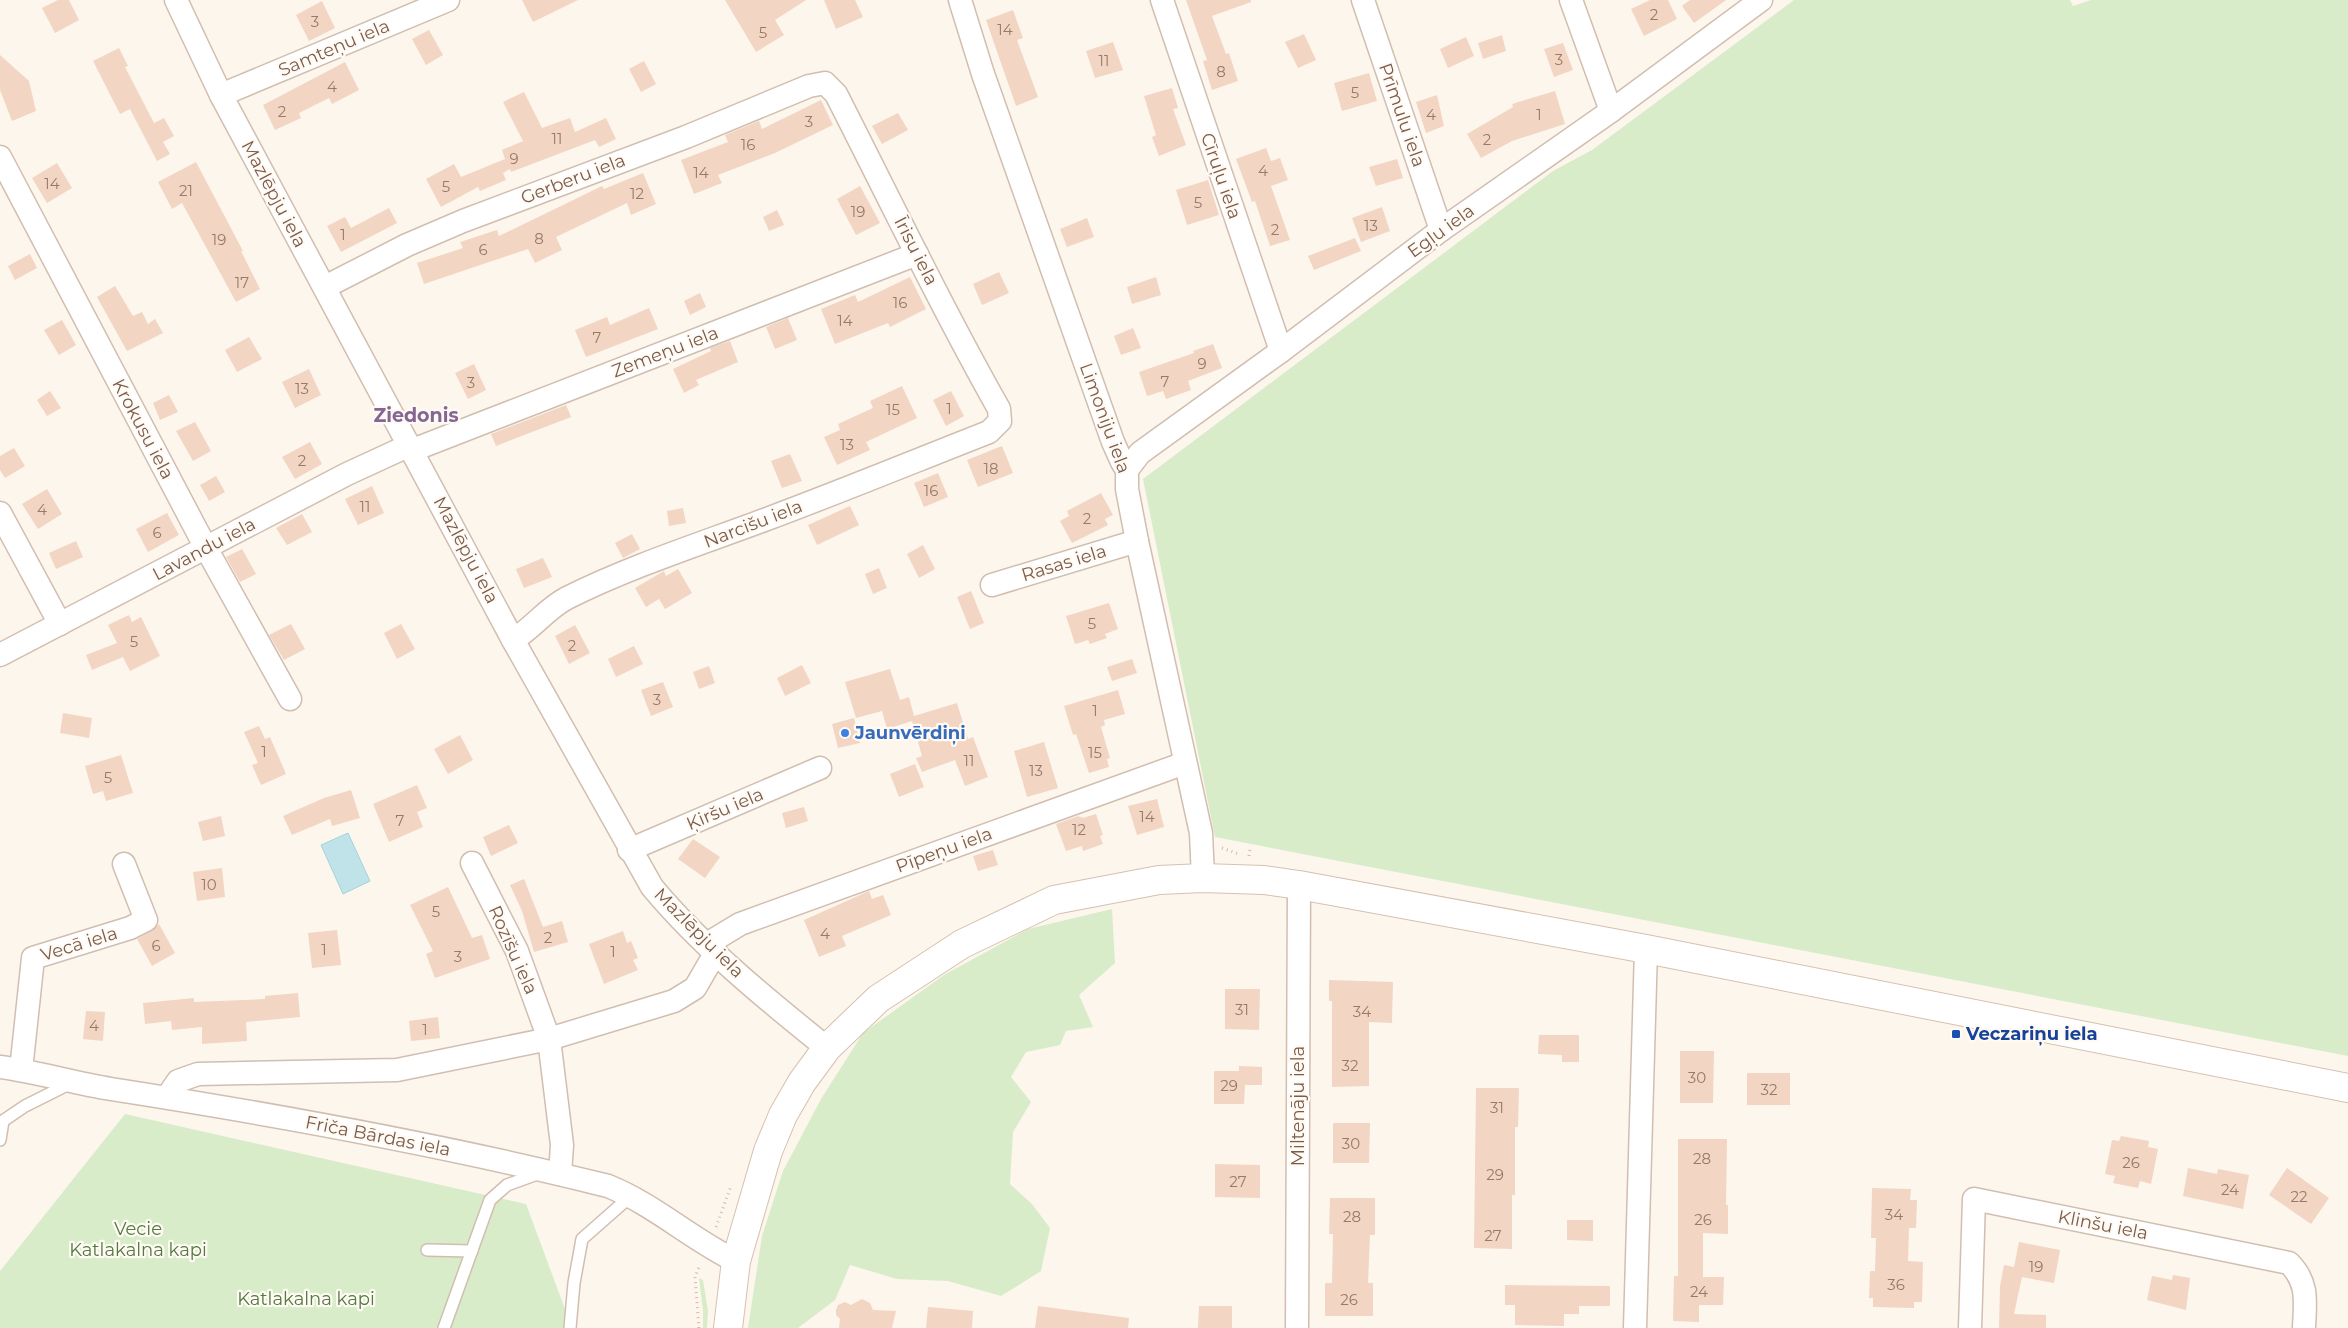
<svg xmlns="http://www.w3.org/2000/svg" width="2348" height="1328" font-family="Montserrat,sans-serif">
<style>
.green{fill:#d8ecc9}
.water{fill:#bfe3e8;stroke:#a5d3da}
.building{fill:#f3d5c3}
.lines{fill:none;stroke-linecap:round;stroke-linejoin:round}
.lane-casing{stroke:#d1beb0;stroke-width:14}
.street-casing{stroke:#d1beb0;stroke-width:25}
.secondary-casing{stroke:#d6c0b0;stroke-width:30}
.path{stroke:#d9b8a5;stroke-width:3;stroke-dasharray:1 4;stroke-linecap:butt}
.lane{stroke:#fff;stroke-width:11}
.street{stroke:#fff;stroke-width:22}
.secondary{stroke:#fff;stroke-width:28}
.shop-dot{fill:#3f7fe0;stroke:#fffaf3;stroke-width:2}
.transit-dot{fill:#1a4fb4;stroke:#fffaf3;stroke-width:2}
.labels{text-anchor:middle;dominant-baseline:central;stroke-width:4.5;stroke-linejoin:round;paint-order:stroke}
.number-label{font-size:15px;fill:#987a6a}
.street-label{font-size:18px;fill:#7a5c4d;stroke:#fffaf3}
.shop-label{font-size:18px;font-weight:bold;fill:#366cbe;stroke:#fffaf3;text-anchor:start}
.transit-label{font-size:18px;font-weight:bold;fill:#164399;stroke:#fffaf3;text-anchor:start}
.park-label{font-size:18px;fill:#537a41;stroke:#fffaf3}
.neighbourhood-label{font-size:19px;font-weight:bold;fill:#846695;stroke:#fffaf3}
</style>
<rect width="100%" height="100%" fill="#fdf6ec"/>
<g class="green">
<polygon points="1794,0 2070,0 2073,6 2091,0 2348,0 2348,1056 1215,837 1143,479 1553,171 1592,150"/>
<polygon points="1112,909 1115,963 1079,995 1093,1027 1066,1031 1060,1045 1026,1052 1011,1077 1031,1102 1013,1132 1010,1184 1032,1204 1050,1228 1041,1271 1001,1296 948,1281 897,1279 850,1265 835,1300 798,1328 748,1328 762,1236 783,1171 821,1099 863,1033 944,975 1028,929"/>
<polygon points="125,1114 526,1204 572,1328 0,1328 0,1271"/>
<polygon points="699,1278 703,1280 708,1311 707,1328 703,1328 703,1311"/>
</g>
<polygon class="water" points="348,833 370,881 343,894 321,845"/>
<g class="building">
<polygon points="58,0 69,0 79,20 55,33 42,8"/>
<polygon points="522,0 578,0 533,22"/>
<polygon points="725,0 806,0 775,20 784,35 756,52"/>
<polygon points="824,0 855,0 863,17 836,29"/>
<polygon points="1186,0 1251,0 1251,2 1212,16 1226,54 1229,53 1238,81 1212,90 1203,61 1207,60"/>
<polygon points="1650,0 1668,0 1677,19 1644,36 1631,9"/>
<polygon points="1690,0 1726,0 1694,23 1682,6"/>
<polygon points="322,1 335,28 309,41 296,15"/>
<polygon points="1013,10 1023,38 1017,40 1038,97 1016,106 986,20"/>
<polygon points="429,30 443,55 426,65 412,39"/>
<polygon points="1304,34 1316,60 1298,68 1285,42"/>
<polygon points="1502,35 1506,51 1483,59 1478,43"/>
<polygon points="1466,37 1474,56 1448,68 1440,49"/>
<polygon points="1113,42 1123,70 1095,78 1086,51"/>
<polygon points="1563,43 1573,70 1554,77 1544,49"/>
<polygon points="119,48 128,66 125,67 154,123 164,118 174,136 163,142 170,154 157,161 130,109 120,114 93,61"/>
<polygon points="0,55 29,81 36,111 12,121 0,90"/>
<polygon points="644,61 656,84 641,92 629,69"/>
<polygon points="345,62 359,90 332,104 329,98 299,113 301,118 275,130 263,105"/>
<polygon points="1369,73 1377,101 1342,111 1334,83"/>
<polygon points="1172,88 1178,108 1173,109 1186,145 1159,156 1152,137 1156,135 1144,96"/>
<polygon points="1555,91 1565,124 1512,141 1481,158 1467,134 1513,107 1512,104"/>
<polygon points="524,92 542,128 570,118 575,132 606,118 616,139 599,147 595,140 511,172 510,169 503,173 506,180 480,191 478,187 441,207 426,179 454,164 461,177 505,159 502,150 523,141 503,102"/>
<polygon points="1437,95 1444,126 1426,133 1416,102"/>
<polygon points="821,100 833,125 775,153 718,175 722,183 694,194 681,160 728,142 725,135 759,121 762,129"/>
<polygon points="898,113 908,130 882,144 872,126"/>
<polygon points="1266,148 1271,161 1280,158 1288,180 1271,186 1290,240 1270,246 1255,201 1252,202 1236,159"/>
<polygon points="1397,159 1403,178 1376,186 1369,167"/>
<polygon points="196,162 243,251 241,251 260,289 236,302 182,203 172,209 158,182"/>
<polygon points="57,163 72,188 47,203 32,178"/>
<polygon points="643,173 656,204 631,215 627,203 556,237 562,250 535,263 528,249 424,284 417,263 463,248 460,242 497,230 499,236 602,186 604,189"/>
<polygon points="1208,180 1219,215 1187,225 1176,190"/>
<polygon points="860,186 880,223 856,235 837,199"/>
<polygon points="1382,207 1390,231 1361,242 1352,218"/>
<polygon points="389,208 397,223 341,252 327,226 345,217 351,228"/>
<polygon points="777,210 784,225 769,231 763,217"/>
<polygon points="1087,218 1094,237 1067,247 1060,229"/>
<polygon points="1355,238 1361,251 1314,270 1308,256"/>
<polygon points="30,254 37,268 15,280 8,266"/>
<polygon points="999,272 1009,293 982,305 973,284"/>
<polygon points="910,277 926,309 890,327 888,323 835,344 821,309 855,295 858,302"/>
<polygon points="1156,277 1161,295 1132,304 1127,287"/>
<polygon points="115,286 133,316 142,312 148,324 155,319 163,333 127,351 97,297"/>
<polygon points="700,293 706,307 690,315 684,301"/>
<polygon points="649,308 658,329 586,357 575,330 607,317 610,325"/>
<polygon points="788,318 797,340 775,349 766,327"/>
<polygon points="62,320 76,345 59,355 44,330"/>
<polygon points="1133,328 1141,348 1121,355 1114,336"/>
<polygon points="249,337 262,359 237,372 225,350"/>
<polygon points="730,341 738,362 696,380 699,385 684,393 673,369 711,351 710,348"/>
<polygon points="1213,344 1222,368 1188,381 1191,390 1166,399 1163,391 1147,396 1139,372 1194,353 1193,351"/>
<polygon points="474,364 486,390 468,399 455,373"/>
<polygon points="309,369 321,395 295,408 282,382"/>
<polygon points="902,386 917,418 866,442 870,450 837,465 824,437 840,430 838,424 873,408 870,401"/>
<polygon points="50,391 61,408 47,416 37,400"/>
<polygon points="951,391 964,416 946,426 933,400"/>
<polygon points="169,395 178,412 160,420 153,403"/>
<polygon points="566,405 571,417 496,446 491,434"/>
<polygon points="195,422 211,451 193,461 176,431"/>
<polygon points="310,442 322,464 295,479 282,457"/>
<polygon points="1002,446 1013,473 978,487 967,460"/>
<polygon points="14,448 25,466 5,478 0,470 0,456"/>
<polygon points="790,454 802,481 782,488 771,461"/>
<polygon points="938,473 948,497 924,507 914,483"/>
<polygon points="216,476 225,492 209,501 200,485"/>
<polygon points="372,486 384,513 358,525 345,499"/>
<polygon points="47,489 62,514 38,529 22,504"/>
<polygon points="1101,493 1113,515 1105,519 1108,525 1072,543 1060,521 1069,516 1067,511"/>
<polygon points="850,506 859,525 817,545 808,525"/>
<polygon points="683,508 686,523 669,526 667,511"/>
<polygon points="167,513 179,535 148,552 136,529"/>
<polygon points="302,514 312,532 287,545 276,528"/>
<polygon points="632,534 640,549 623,558 615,543"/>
<polygon points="76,541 83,557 56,569 49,553"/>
<polygon points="923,545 935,569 919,578 907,554"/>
<polygon points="242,549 256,574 240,582 226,557"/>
<polygon points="543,558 552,577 524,588 516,569"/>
<polygon points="879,568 887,588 873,594 865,574"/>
<polygon points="678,569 692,593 665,609 659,599 646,607 635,588 664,571 666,576"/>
<polygon points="971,591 984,623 970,629 957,597"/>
<polygon points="1109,603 1118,629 1105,634 1107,638 1090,644 1088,640 1075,644 1066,616"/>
<polygon points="129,615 132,622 141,617 160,656 130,671 123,657 92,670 86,655 117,643 108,625"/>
<polygon points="291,624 305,649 284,660 269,635"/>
<polygon points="401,624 415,649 397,659 384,633"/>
<polygon points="575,625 590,653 569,664 555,636"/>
<polygon points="634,646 643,664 616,677 608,659"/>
<polygon points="1132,659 1137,673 1112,681 1107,667"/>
<polygon points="802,665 811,683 785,696 777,678"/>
<polygon points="709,666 715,683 699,689 693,672"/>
<polygon points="890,669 900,700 909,697 914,716 957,703 968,739 973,737 988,777 965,786 955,760 922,772 916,758 922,756 912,721 887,729 882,711 856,718 845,682"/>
<polygon points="663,682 673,707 651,716 641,690"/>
<polygon points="1118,690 1125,714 1104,720 1105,725 1101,727 1110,758 1107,759 1109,767 1089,773 1076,734 1073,735 1064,706"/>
<polygon points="63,713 92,718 89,738 60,733"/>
<polygon points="854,718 860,743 838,748 832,724"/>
<polygon points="259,726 265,739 270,737 286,774 261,785 252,765 258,763 244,732"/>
<polygon points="460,735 473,760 448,774 434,749"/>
<polygon points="1044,742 1058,788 1027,797 1014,751"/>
<polygon points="121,755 133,793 106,801 103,791 93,794 85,766"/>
<polygon points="915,764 924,787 899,797 890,774"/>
<polygon points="417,785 427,808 417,812 423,827 389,842 373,804"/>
<polygon points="351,790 360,818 332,826 330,819 292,835 283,816 324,798"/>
<polygon points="1157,799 1164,827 1137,835 1128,806"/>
<polygon points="804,807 808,821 786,828 782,813"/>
<polygon points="1096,814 1103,835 1100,836 1103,844 1083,851 1082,846 1066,851 1056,824 1078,816 1083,818"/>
<polygon points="221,816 225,836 203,841 198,822"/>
<polygon points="509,825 518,843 491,856 483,837"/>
<polygon points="693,839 720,857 705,878 678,859"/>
<polygon points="993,850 998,865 978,871 973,856"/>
<polygon points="222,868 225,897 197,901 193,872"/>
<polygon points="524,879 543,927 562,921 568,942 534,952 522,911 510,885"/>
<polygon points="448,887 472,938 482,935 490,959 435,978 426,954 433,951 410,905"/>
<polygon points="869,891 872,899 883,895 891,915 842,936 846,946 819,957 804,920"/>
<polygon points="159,924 175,953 152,966 137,939 152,931"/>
<polygon points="337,930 341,965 312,968 308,933"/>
<polygon points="623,931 627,943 631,941 638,958 633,960 638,970 604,984 589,944"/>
<polygon points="1329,980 1393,982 1392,1023 1369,1022 1369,1086 1332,1087 1332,1001 1329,1001"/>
<polygon points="1225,989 1260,989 1259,1030 1225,1029"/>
<polygon points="298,993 300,1017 246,1022 247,1041 202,1044 202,1027 172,1030 171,1021 145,1024 143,1003 194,998 194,1002 265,999 265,996"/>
<polygon points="86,1011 105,1012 103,1041 83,1039"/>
<polygon points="438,1017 440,1038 411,1041 409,1021"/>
<polygon points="1539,1035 1579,1035 1579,1062 1562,1062 1562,1055 1538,1054"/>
<polygon points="1680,1051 1714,1051 1713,1103 1680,1103"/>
<polygon points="1239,1066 1262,1067 1262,1085 1245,1085 1244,1104 1214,1104 1214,1071 1239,1071"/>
<rect x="1747" y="1073" width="43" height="32"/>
<polygon points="1476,1088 1519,1088 1518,1127 1515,1127 1515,1195 1512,1195 1512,1249 1474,1248"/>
<polygon points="1333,1123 1370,1123 1369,1163 1333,1163"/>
<polygon points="2121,1136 2149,1141 2148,1147 2158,1149 2151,1184 2140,1181 2138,1188 2113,1183 2115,1176 2105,1174 2112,1140 2119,1141"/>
<polygon points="1678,1139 1727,1139 1726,1205 1728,1205 1728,1234 1703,1233 1703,1277 1724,1277 1723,1305 1699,1305 1699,1322 1673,1321 1674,1276 1678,1276"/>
<polygon points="1215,1164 1260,1165 1260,1198 1215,1197"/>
<polygon points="2188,1168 2217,1174 2218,1169 2249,1175 2243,1209 2183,1196"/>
<polygon points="2287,1168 2329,1198 2311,1224 2269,1195"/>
<polygon points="1872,1188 1911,1189 1910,1200 1917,1200 1916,1228 1909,1228 1908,1261 1923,1262 1922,1302 1914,1302 1914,1308 1873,1307 1873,1298 1869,1298 1870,1271 1875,1271 1876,1238 1871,1238"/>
<polygon points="1330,1198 1375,1198 1375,1235 1370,1235 1368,1283 1373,1283 1373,1316 1325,1316 1325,1283 1332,1283 1333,1234 1329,1234"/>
<polygon points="1567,1220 1593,1220 1593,1241 1567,1240"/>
<polygon points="2019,1242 2060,1250 2054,1283 2022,1277 2014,1314 2046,1315 2046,1328 1999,1328 2000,1286 2004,1265 2014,1267"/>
<polygon points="2173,1275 2190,1278 2186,1310 2147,1300 2152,1276 2172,1280"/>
<polygon points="1505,1285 1610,1286 1610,1306 1579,1306 1579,1314 1564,1314 1564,1326 1515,1325 1515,1305 1505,1305"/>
<polygon points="862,1299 870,1303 873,1310 896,1311 892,1328 839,1328 840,1319 836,1315 836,1310 838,1305 845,1302 851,1305"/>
<polygon points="1038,1306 1129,1318 1128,1328 1035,1328"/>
<polygon points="1199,1306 1232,1306 1232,1328 1198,1328"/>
<polygon points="928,1307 973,1311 972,1328 926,1328"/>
</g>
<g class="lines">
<defs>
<g id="lane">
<polyline points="0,1123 25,1106 71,1083"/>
<polyline points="0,1140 3,1121"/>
<polyline points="427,1250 472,1251"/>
<polyline points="444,1328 490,1200 507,1185 540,1173"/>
<polyline points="570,1328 574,1283 582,1239 632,1195"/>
</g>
<g id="street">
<path d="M 176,0 L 221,95 L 513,640 L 652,887 C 701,946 767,1000 827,1048"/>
<polyline points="960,0 983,74 1113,442 1122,462 1127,470 1127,489 1137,541 1201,833 1203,878"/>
<polyline points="1162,0 1281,351"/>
<polyline points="1363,0 1441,230"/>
<polyline points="1571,0 1611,111"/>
<polyline points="221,95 448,0"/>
<polyline points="0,157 206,548 290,699"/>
<path d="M 325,287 L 407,245 L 463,221 L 686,137 L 809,86 L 825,83 L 836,94 C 890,200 941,306 999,409 L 1000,421 L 989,432 C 915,461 842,491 767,519 C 700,544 631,566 567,598 C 546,609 533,628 513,640"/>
<polyline points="413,450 917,254"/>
<polyline points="1127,470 1140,453 1281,351 1441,230 1611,111 1761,0"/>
<polyline points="0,513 60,624"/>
<polyline points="992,585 1137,541"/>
<polyline points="0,655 347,474 410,445"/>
<polyline points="629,850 820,768"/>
<polyline points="472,863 517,951 549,1039 562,1145 560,1174"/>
<polyline points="707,944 740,924 1185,763"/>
<path d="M 0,1067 C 37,1072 74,1083 111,1089 C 278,1115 444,1145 608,1186 C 655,1205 691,1239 736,1261"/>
<polyline points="21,1070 33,958 130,928 146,920 124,864"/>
<polyline points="167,1097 178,1081 198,1074 397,1070 549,1039 674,1001 695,988 716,952"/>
<polyline points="1297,1328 1299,885"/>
<polyline points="1635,1328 1646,949"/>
<path d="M 1970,1328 L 1974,1199 L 2289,1263 C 2309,1283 2305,1302 2304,1328"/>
</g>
<polyline id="secondary" points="728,1328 736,1261 768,1151 783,1115 802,1082 827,1048 878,999 962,944 1054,900 1159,880 1203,878 1264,880 1299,885 1646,949 2348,1088"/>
</defs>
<use href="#lane" class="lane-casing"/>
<use href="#street" class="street-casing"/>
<use href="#secondary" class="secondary-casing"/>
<g class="path">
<polyline points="1222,848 1239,854"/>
<polyline points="1249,856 1250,849"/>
<polyline points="716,1227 731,1186"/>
<polyline points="699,1328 695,1277 700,1265"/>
</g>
<use href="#lane" class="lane"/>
<use href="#street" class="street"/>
<use href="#secondary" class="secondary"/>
</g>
<circle class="shop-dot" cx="845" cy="733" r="5"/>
<rect class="transit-dot" x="1951" y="1029" width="10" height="10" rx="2.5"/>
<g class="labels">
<g class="number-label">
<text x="1654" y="14">2</text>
<text x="315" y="21">3</text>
<text x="1005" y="29">14</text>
<text x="763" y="32">5</text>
<text x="1559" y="59">3</text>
<text x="1104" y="60">11</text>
<text x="1221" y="71">8</text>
<text x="332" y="86">4</text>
<text x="1355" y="92">5</text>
<text x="282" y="111">2</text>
<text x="1431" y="114">4</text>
<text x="1539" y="114">1</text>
<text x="809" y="121">3</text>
<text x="557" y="138">11</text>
<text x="1487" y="139">2</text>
<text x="748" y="144">16</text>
<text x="514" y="158">9</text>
<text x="1263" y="170">4</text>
<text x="701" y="172">14</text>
<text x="52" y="183">14</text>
<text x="446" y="186">5</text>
<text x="186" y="190">21</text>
<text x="637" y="193">12</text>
<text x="1198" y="202">5</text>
<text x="858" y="211">19</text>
<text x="1371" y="225">13</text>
<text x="1275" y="229">2</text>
<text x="343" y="234">1</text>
<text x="539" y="238">8</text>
<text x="219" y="239">19</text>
<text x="483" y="249">6</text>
<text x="242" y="282">17</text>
<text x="900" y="302">16</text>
<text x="845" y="320">14</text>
<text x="597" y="337">7</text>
<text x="1202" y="363">9</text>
<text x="1165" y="381">7</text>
<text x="471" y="382">3</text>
<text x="302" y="388">13</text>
<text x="949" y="408">1</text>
<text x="893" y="409">15</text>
<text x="847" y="444">13</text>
<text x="302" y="460">2</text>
<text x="991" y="468">18</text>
<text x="931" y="490">16</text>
<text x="365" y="506">11</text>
<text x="42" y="509">4</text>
<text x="1087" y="518">2</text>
<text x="157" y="532">6</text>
<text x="1092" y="623">5</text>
<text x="134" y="641">5</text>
<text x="572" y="645">2</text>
<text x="657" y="699">3</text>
<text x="1095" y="710">1</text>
<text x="264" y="751">1</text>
<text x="1095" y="752">15</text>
<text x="969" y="760">11</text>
<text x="1036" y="770">13</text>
<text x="108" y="777">5</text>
<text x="1147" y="816">14</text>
<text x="400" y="820">7</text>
<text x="1079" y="829">12</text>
<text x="209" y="884">10</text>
<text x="436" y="911">5</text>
<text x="825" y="933">4</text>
<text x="548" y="937">2</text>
<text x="156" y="945">6</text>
<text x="324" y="949">1</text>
<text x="613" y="951">1</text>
<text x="458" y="956">3</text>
<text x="1242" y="1009">31</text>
<text x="1362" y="1011">34</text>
<text x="94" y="1025">4</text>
<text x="425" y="1029">1</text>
<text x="1350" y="1065">32</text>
<text x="1697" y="1077">30</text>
<text x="1229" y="1085">29</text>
<text x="1769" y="1089">32</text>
<text x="1497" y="1107">31</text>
<text x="1351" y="1143">30</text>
<text x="1702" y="1158">28</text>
<text x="2131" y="1162">26</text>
<text x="1495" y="1174">29</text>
<text x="1238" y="1181">27</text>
<text x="2230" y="1189">24</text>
<text x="2299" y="1196">22</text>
<text x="1894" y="1214">34</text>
<text x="1352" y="1216">28</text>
<text x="1703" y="1219">26</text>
<text x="1493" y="1235">27</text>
<text x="2036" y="1266">19</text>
<text x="1896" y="1284">36</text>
<text x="1699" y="1291">24</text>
<text x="1349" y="1299">26</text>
</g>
<g class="street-label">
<text transform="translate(334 48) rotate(-23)">Samteņu iela</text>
<text transform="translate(1402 115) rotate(71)">Prīmulu iela</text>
<text transform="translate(1221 176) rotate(71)">Cīruļu iela</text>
<text transform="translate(573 179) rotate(-21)">Gerberu iela</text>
<text transform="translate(274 194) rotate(62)">Mazlēpju iela</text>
<text transform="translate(1441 231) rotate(-36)">Egļu iela</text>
<text transform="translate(916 251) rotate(63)">Īrisu iela</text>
<text transform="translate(665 352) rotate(-21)">Zemeņu iela</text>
<text transform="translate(1105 418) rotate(70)">Limoniju iela</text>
<text transform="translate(143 429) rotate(62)">Krokusu iela</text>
<text transform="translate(753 524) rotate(-21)">Narcišu iela</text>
<text transform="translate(204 549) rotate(-28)">Lavandu iela</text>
<text transform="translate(466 550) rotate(62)">Mazlēpju iela</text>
<text transform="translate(1064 563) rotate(-17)">Rasas iela</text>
<text transform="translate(725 809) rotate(-23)">Ķiršu iela</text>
<text transform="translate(944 850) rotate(-20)">Pīpeņu iela</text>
<text transform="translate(699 933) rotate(45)">Mazlēpju iela</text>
<text transform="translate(79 944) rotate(-17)">Vecā iela</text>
<text transform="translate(513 950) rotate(66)">Rozīšu iela</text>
<text transform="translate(1298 1106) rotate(-90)">Miltenāju iela</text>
<text transform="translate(378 1136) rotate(11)">Friča Bārdas iela</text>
<text transform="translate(2103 1225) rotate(11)">Klinšu iela</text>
</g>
<g class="shop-label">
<text x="855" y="733">Jaunvērdiņi</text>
</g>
<g class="transit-label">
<text x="1966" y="1034">Veczariņu iela</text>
</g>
<g class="park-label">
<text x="138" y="1229">Vecie<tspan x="138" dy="21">Katlakalna kapi</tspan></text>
<text x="306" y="1299">Katlakalna kapi</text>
</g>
<g class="neighbourhood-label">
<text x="416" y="415">Ziedonis</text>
</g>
</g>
</svg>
